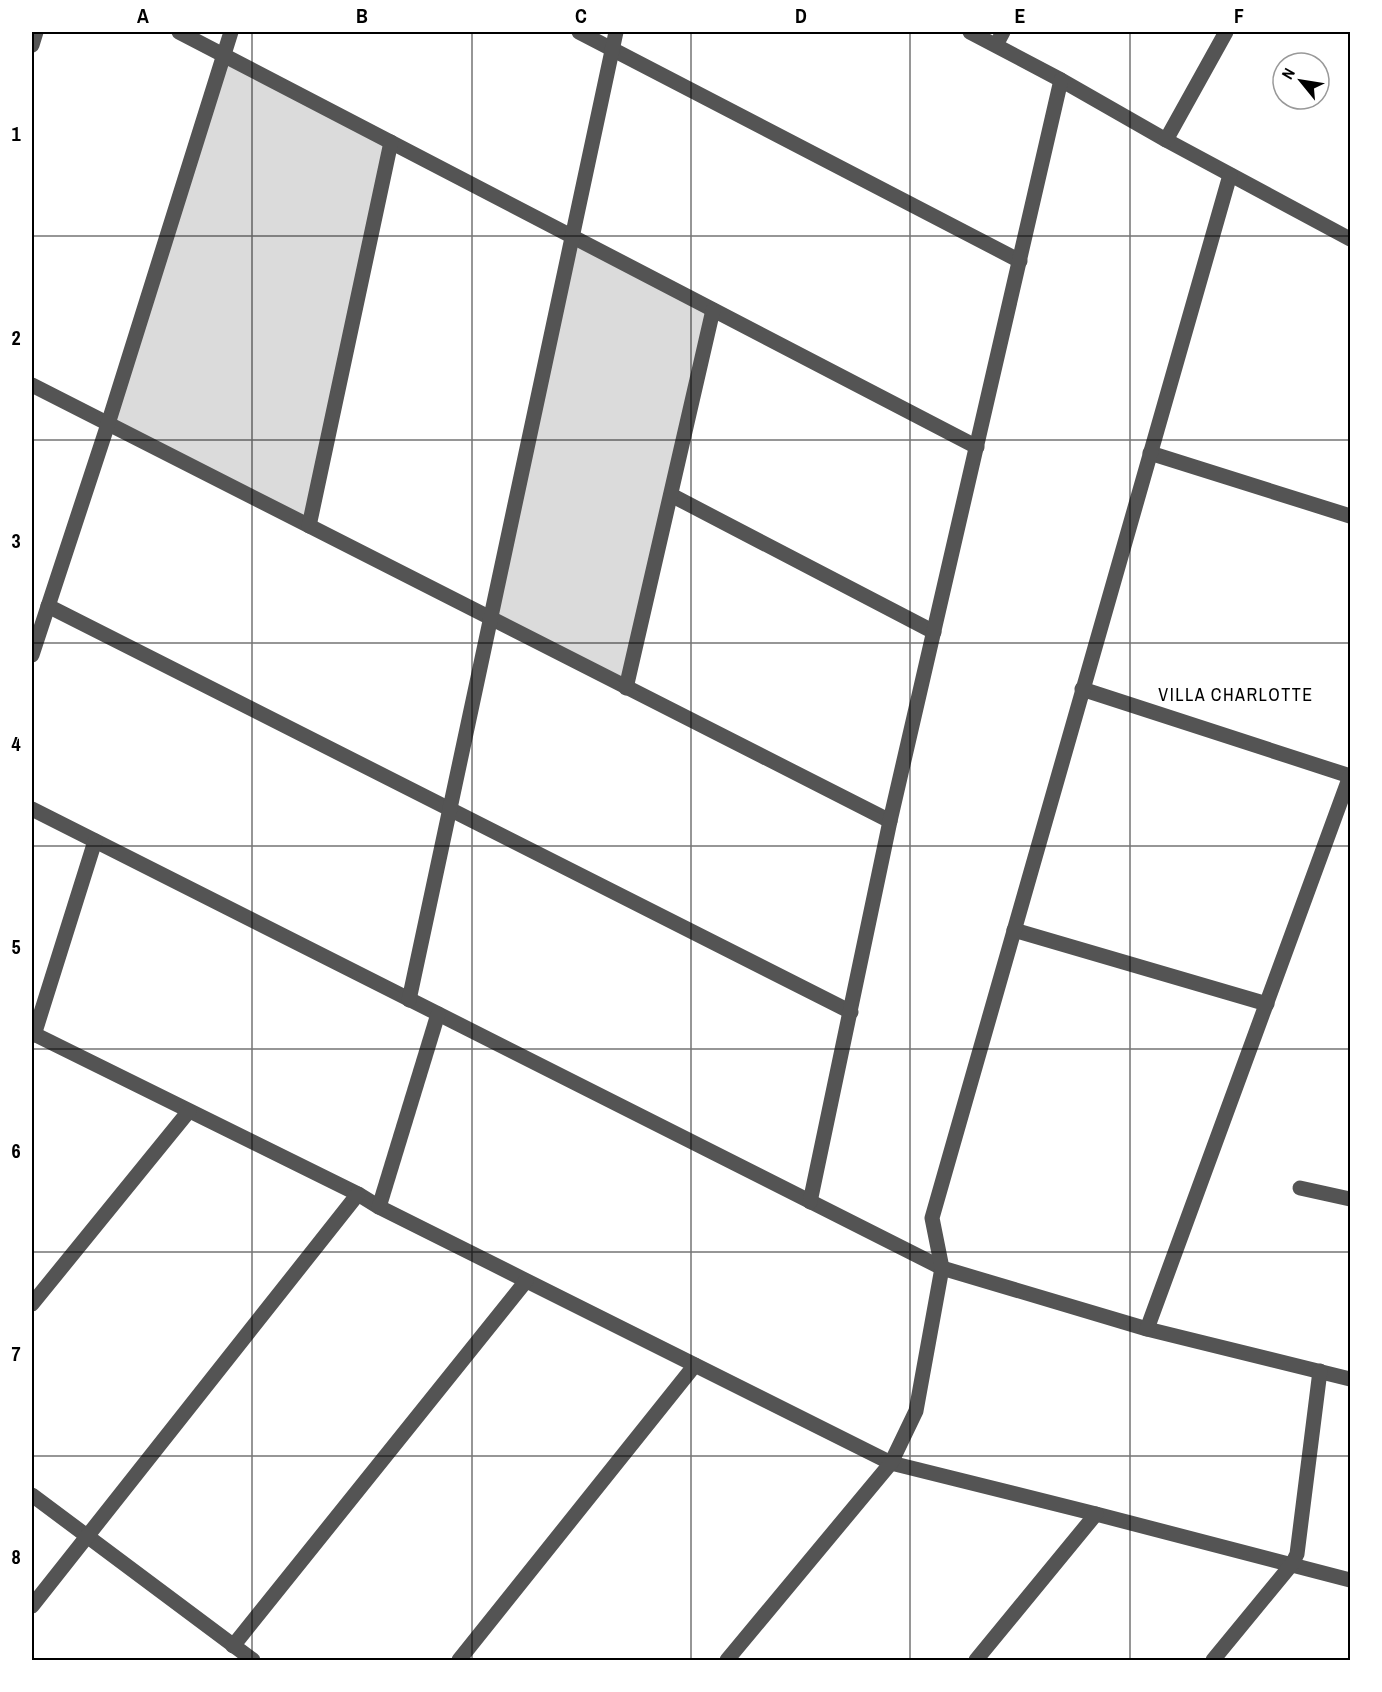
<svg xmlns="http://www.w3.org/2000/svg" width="1382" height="1692" font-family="'Archivo Narrow',sans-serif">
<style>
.green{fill:#dbdbdb}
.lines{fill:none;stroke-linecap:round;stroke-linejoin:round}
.minor{stroke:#545454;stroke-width:15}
.grid{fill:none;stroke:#000;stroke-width:1.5;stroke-opacity:0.55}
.labels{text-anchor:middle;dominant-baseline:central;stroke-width:4.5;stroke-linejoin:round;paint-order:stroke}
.neighbourhood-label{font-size:18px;letter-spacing:1.5px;fill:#000;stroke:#fff}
.neatline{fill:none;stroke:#000;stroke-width:2}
.grid-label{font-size:20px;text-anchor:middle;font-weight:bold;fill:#000}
</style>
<rect width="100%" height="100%" fill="#fff"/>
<g class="green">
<polygon points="224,55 391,142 309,526 108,424"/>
<polygon points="572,236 713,310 626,688 490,618"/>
</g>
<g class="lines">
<g class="minor">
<polyline points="179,32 977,447"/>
<polyline points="579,32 1020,261"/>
<polyline points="970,32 1061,80 1166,140 1350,239"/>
<polyline points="32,45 36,32"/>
<polyline points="996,45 1003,32"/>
<polyline points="1166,140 1226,32"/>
<polyline points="32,385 890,821"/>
<polyline points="1150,453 1350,516"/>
<polyline points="671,495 934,632"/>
<polyline points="309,526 391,142"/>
<polyline points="48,606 851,1012"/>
<polyline points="32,655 108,424 231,32"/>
<polyline points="626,688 713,310"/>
<polyline points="1082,689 1350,776"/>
<polyline points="32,809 942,1268 1147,1329 1350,1379"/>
<polyline points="1014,930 1267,1004"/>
<polyline points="409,1000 616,32"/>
<polyline points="32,1033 358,1194 379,1207 891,1463 1096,1514 1350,1580"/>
<polyline points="34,1035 95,841"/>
<polyline points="1300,1188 1350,1199"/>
<polyline points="810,1202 890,821 1061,80"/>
<polyline points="379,1207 438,1014"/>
<polyline points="32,1304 189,1111"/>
<polyline points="1147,1329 1350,776"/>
<polyline points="32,1495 253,1660"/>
<polyline points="32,1606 358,1194"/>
<polyline points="233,1646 526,1281"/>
<polyline points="459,1660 695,1365"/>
<polyline points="727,1660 891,1463 916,1411 942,1268 932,1218 1230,175"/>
<polyline points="976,1660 1096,1514"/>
<polyline points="1213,1660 1292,1564 1297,1554 1320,1371"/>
</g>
</g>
<path class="grid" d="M 252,32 L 252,1660M 472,32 L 472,1660M 691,32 L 691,1660M 910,32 L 910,1660M 1130,32 L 1130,1660M 32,236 L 1350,236M 32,440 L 1350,440M 32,643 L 1350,643M 32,846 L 1350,846M 32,1049 L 1350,1049M 32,1252 L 1350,1252M 32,1456 L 1350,1456"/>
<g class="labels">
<g class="neighbourhood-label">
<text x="1236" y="694">VILLA CHARLOTTE</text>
</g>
</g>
<rect width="1382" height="1692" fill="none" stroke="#ffffff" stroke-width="66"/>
<g transform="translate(1301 81) rotate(300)"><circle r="28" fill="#ffffff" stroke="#999999" stroke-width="1.5"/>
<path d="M0-4.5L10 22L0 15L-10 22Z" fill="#000000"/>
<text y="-9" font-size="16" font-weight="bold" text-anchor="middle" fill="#000000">N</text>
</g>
<rect x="33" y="33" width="1316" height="1626" class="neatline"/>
<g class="grid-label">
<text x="143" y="23">A</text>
<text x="362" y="23">B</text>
<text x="581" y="23">C</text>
<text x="801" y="23">D</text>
<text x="1020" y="23">E</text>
<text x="1239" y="23">F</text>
<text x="16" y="141">1</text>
<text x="16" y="345">2</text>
<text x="16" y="548">3</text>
<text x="16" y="751">4</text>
<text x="16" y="954">5</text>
<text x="16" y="1158">6</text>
<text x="16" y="1361">7</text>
<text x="16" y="1564">8</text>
</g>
</svg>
